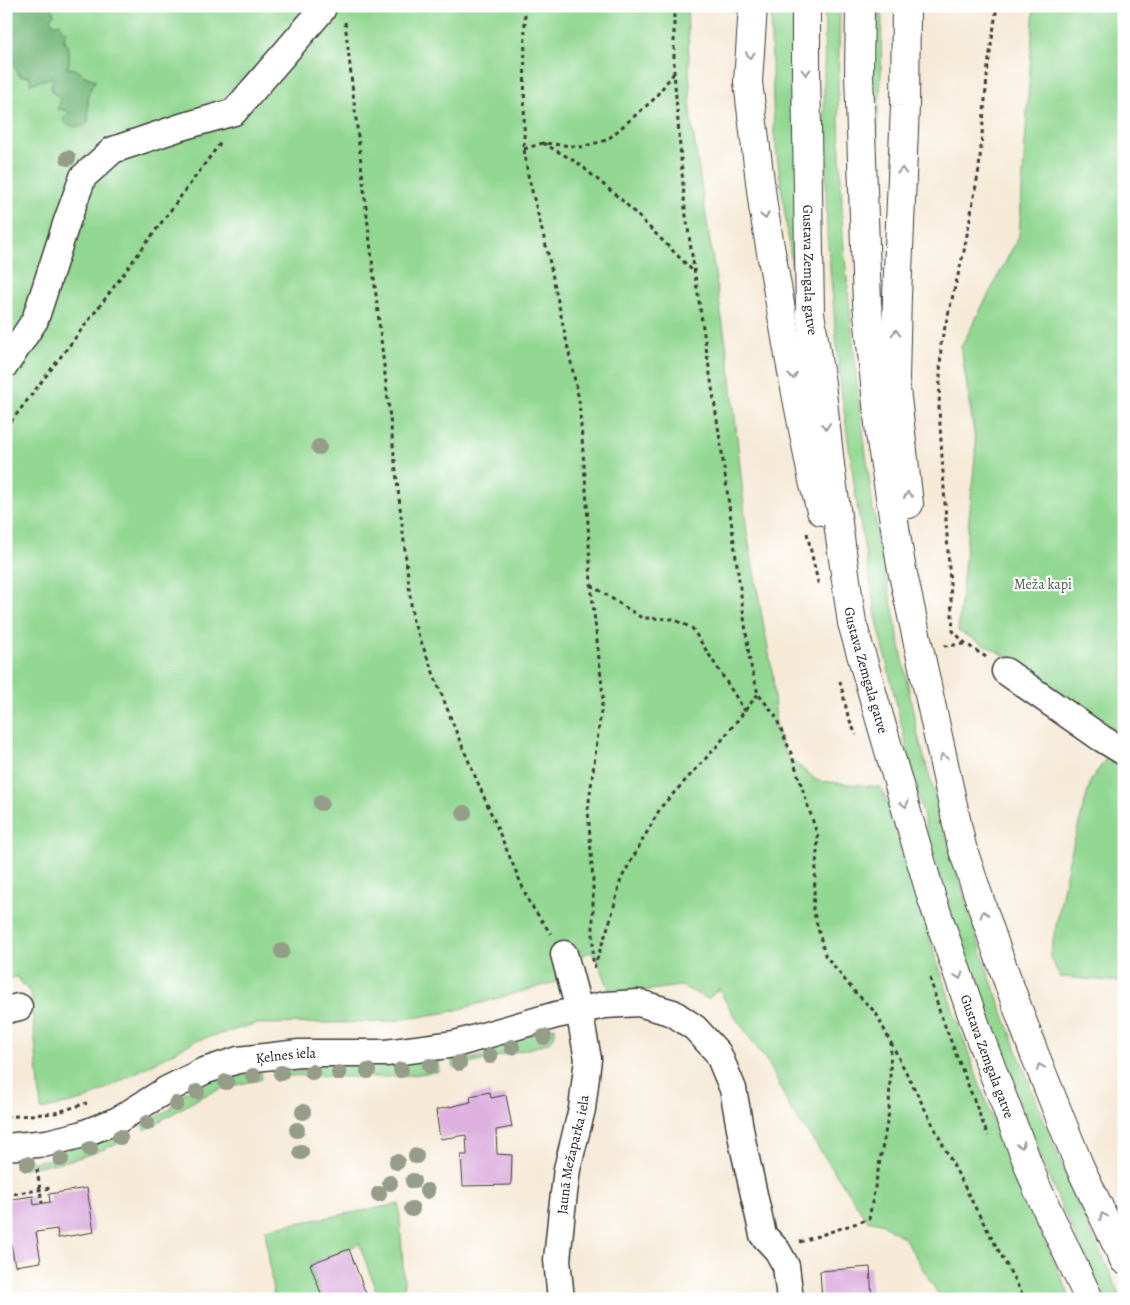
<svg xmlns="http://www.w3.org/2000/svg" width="1130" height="1305" font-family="Alegreya,serif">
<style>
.green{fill:#91d791;stroke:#567a56}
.forest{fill:#74b87b;stroke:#486a4c}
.building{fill:#ddb0df}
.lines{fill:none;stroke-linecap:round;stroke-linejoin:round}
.minor-casing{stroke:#3d3b38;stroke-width:29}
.major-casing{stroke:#3d3b38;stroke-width:30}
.path{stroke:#3d3b38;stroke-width:3;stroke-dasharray:4 4;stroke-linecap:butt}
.minor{stroke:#fff;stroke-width:26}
.major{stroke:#fff;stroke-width:28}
.tree{fill:#959c87}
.oneway{stroke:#999}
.labels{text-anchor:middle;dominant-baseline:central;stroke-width:4.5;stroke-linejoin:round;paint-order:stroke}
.street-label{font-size:14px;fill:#1c1c1c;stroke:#fff}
.park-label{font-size:14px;fill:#455d45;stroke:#fff}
</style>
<rect width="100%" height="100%" fill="#fff"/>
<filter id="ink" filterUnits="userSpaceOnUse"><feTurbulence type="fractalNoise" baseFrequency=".02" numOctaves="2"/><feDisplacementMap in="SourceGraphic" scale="10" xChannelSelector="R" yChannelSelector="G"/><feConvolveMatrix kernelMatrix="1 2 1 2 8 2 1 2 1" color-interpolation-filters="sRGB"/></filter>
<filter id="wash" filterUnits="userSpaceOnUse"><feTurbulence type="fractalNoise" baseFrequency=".0096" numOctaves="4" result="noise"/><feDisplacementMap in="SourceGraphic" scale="20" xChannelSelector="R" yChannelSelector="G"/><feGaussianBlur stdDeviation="1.12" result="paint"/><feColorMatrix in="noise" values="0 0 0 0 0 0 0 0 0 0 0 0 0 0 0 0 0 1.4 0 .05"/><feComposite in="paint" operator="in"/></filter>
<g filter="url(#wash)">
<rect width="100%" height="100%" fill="#f6ead7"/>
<g class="green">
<path d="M 50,6 L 687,6 L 691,119 L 730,370 L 747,534 L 773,676 L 776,729 L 787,757 L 818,781 L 881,787 L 890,811 C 922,914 953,1017 992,1117 C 1016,1179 1044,1239 1071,1299 L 941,1299 L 905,1239 L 881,1223 L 867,1220 L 818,1147 L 791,1110 L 770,1066 L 733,1014 L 721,993 L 720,988 L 708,999 L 681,986 L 611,995 L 600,965 L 591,952 L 556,965 L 556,982 L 449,1012 L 387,1022 L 255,1024 L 195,1041 L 87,1099 L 41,1110 L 31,994 L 17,977 L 6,979 L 6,60 L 13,56 L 13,65 L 20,76 C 32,76 42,79 54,77 L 51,86 L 52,92 L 60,98 L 60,104 L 58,109 L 66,110 L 69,113 L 88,123 L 88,95 L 95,80 L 85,76 L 74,68 L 66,69 L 70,54 L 61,29 L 54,24 L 50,19 L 54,14 Z"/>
<polygon points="772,6 796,6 799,281 792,266 774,133 771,34"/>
<polygon points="825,6 840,6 838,93 843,238 857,383 873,509 895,620 918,736 951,851 986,967 1030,1085 1075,1198 1122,1299 1104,1299 1104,1298 1060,1203 1014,1090 970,971 933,855 905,740 877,621 857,505 840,382 827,234 824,88"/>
<polygon points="870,6 882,6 881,80 877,140 871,176"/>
<polygon points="1034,6 1124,6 1124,740 1043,691 1023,665 958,631 976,446 961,347 1019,236"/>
<polygon points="1110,753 1124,762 1124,982 1060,977 1050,956 1069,860 1091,780"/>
<path d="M 555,1027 C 557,1040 549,1042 539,1046 L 454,1068 L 451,1056 L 465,1060 L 486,1055 L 494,1045 Z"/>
<path d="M 437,1058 L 439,1071 C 411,1076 382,1078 354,1077 C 328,1077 302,1074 276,1077 L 275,1064 L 287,1071 L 307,1071 L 317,1063 Z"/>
<polygon points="260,1067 262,1079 224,1088 201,1097 145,1130 138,1118 154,1119 171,1108 176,1097 204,1082"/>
<path d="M 126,1127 L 132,1136 C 96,1155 63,1164 23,1168 L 21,1156 L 33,1162 L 56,1158 L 64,1150 Z"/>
<polygon points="399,1204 405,1299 379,1299 359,1243 349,1249 310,1264 323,1299 274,1299 265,1229"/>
</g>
<path class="forest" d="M 6,6 L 51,7 L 54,14 L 50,19 L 54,24 L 60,23 L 61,29 L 67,31 L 64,39 C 68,50 72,58 67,69 L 74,68 L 85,76 L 95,80 L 88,95 L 88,123 C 79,129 74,127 64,123 L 63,119 L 69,113 L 66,110 L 57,109 L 60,104 L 60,98 L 52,92 L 51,86 L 54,77 L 30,84 L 30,76 L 20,76 L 13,65 L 13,56 L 6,60 Z"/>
<g id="blocks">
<g class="building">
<polygon points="490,1092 491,1098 506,1095 512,1127 496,1130 497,1154 512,1155 511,1185 463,1186 461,1155 467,1155 466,1135 440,1139 436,1110 471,1102 470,1096"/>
<polygon points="87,1188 94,1232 58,1238 57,1229 36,1232 41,1262 15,1266 6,1216 6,1200 33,1196 34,1205 50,1202 49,1194"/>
<polygon points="349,1249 368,1299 323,1299 310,1264"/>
<polygon points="870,1267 872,1299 822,1299 820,1271"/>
</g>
</g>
</g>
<g filter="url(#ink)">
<use href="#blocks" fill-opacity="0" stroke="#3d3b38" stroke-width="1"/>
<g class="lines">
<defs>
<g id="minor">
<polyline points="6,364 35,320 67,221 83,177 113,150 181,127 234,112 322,10 323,6"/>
<polyline points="1005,671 1101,738 1124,752"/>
<polyline points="6,1010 19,1007"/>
<path id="s1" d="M 6,1147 L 47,1143 L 80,1135 L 118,1120 L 166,1090 L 204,1071 L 238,1060 L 299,1053 L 386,1053 L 455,1044 L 556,1015 L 605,1005 L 639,1003 L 673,1013 L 695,1028 L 718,1053 L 733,1089 L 743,1145 L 763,1235 L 777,1250 L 786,1266 L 790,1299"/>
<path id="s2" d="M 561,1299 L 557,1260 L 562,1210 L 567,1169 L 582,1109 L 588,1059 L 579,1010 L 564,954"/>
</g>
<g id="major">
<polyline points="753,6 748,82 763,206 791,367 813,481 821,511"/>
<path id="s3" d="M 806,6 L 806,70 L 810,313 L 821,384 L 831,473 L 852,623 L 932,899 L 979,1035 L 1037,1188 L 1089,1299"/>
<polyline points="860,6 859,74 867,303 880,434 901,565 962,847 998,954 1033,1050 1079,1165 1124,1260"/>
<polyline points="906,6 905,106 897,296 895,380 909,504"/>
</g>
</defs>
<use href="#minor" class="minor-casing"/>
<use href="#major" class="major-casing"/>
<g class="path">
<polyline points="525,6 524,149 528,175 548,254 579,400 587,503 591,585 603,696 588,809 593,881 593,962"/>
<polyline points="674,6 674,72 685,209 722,453 750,662 758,694 775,715 791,753 818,837 813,909 825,955 853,990 876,1013 891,1043 889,1112 869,1219 800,1242"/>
<polyline points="345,22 413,621 457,734 529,902 551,934"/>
<polyline points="543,143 578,163 624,202 694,272"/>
<polyline points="524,149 543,143 581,147 607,140 653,100 674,73"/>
<polyline points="6,428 102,303 221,142"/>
<polyline points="807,533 819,587"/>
<polyline points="591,585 642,618 673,619 692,628 745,711"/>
<polyline points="944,646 965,644"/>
<polyline points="986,657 966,644 953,631 939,409 941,343 964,251 979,169 988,66 997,6"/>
<polyline points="840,681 848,716 856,735"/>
<polyline points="594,968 611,918 621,879 661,807 718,745 758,694"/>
<polyline points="930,978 940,1013 988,1136"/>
<polyline points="891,1043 976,1209 1025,1299"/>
<polyline points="6,1117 55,1113 87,1103"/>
<polyline points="37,1169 42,1203"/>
<polyline points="6,1195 51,1188"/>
</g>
<use href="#minor" class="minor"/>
<use href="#major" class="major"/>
</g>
<g class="tree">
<circle cx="68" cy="158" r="8"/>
<circle cx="319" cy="447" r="8"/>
<circle cx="321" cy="803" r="8"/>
<circle cx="464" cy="813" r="8"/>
<circle cx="282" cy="951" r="8"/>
<circle cx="544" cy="1037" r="8"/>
<circle cx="512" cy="1047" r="8"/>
<circle cx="490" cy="1056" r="8"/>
<circle cx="459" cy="1063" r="8"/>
<circle cx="430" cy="1066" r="8"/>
<circle cx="401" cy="1070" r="8"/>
<circle cx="368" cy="1071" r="8"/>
<circle cx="312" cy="1072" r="8"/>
<circle cx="281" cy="1073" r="8"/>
<circle cx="339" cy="1073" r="8"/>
<circle cx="253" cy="1076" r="8"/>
<circle cx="226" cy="1082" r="8"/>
<circle cx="197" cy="1092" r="8"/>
<circle cx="176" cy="1104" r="8"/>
<circle cx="303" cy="1112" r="8"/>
<circle cx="147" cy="1123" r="8"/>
<circle cx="297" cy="1130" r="8"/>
<circle cx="120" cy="1137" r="8"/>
<circle cx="90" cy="1149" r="8"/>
<circle cx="301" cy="1152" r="8"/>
<circle cx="416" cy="1156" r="8"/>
<circle cx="61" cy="1159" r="8"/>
<circle cx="397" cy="1162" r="8"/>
<circle cx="27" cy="1164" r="8"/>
<circle cx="413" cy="1181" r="8"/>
<circle cx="390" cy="1183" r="8"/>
<circle cx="427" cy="1191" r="8"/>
<circle cx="379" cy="1194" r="8"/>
<circle cx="412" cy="1209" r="8"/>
</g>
<defs><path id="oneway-chevron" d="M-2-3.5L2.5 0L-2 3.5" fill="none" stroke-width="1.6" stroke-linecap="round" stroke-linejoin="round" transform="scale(1.25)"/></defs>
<g class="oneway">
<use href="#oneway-chevron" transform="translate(750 55) rotate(94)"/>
<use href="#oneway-chevron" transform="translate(806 72) rotate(89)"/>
<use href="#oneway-chevron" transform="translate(902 171) rotate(-87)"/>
<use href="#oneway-chevron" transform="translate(765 216) rotate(80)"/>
<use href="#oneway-chevron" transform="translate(896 333) rotate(-89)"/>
<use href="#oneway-chevron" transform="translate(793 376) rotate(79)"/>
<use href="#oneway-chevron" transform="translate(826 426) rotate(83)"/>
<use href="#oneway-chevron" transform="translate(908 495) rotate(-96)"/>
<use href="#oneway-chevron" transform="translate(943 757) rotate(-102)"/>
<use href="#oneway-chevron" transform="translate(905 804) rotate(74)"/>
<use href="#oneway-chevron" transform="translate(984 914) rotate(-108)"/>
<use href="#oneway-chevron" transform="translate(959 976) rotate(71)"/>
<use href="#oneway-chevron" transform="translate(1040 1067) rotate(-112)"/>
<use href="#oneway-chevron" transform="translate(1021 1145) rotate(69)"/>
<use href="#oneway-chevron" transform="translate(1103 1216) rotate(-115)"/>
</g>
</g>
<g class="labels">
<g class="street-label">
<text stroke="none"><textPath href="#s3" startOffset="264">Gustava Zemgala gatve</textPath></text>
<text stroke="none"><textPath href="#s3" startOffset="669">Gustava Zemgala gatve</textPath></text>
<text stroke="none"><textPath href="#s1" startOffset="299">Ķelnes iela</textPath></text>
<text stroke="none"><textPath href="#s3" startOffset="1074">Gustava Zemgala gatve</textPath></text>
<text stroke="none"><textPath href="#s2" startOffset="146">Jaunā Mežaparka iela</textPath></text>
</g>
<g class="park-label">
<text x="1043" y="584">Meža kapi</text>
</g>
</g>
<rect width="1130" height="1305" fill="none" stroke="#fff" stroke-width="25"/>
</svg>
